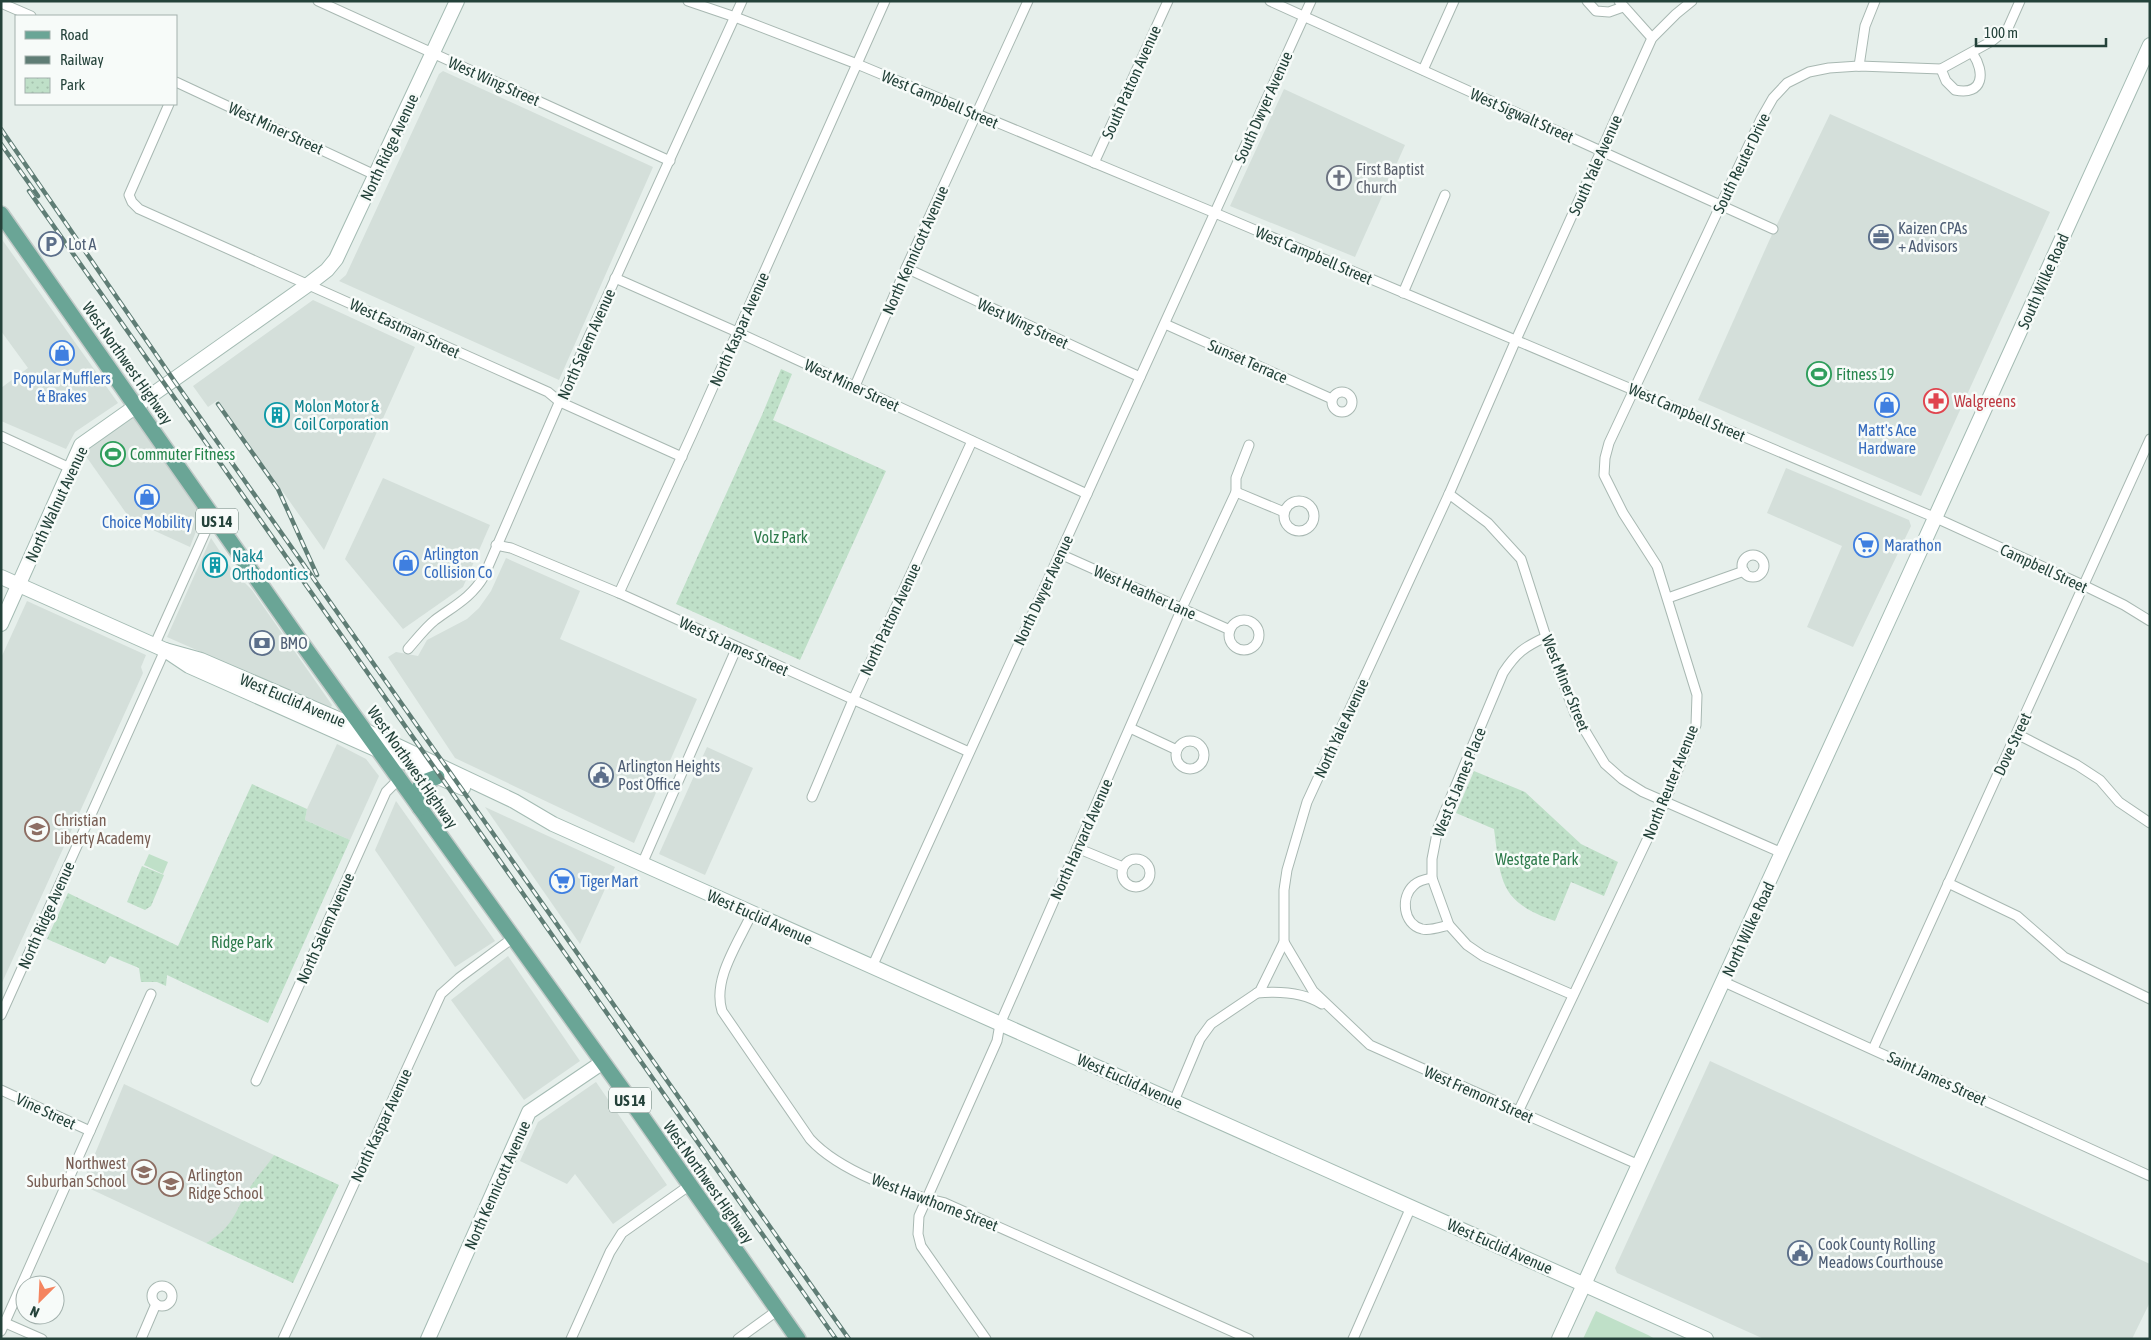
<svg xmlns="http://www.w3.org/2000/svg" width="2151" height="1340" font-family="'Asap Condensed',sans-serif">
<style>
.built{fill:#d4dfda}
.grass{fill:#bfe0c8}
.park{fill:url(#park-dots)}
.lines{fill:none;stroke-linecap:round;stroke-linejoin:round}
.street-casing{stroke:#a8b8b2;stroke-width:11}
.secondary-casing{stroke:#a4bbb3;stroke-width:16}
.primary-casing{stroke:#c2cac8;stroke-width:18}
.street{stroke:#fff;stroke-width:9}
.secondary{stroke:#fff;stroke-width:14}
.primary{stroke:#6aa596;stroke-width:15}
.rail-casing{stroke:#5f7d75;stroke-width:4.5}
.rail{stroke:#f7fbf9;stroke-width:2.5;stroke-dasharray:8;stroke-linecap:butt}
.labels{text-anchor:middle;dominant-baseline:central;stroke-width:5;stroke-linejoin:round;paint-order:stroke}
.shield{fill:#f7fbf9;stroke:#637a73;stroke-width:1}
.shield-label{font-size:15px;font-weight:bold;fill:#24423a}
.street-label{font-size:16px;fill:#24423a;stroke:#f7fbf9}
.worship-label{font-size:16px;fill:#5b616d;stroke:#f7fbf9;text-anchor:start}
.service-label{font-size:16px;fill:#4e5e75;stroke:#f7fbf9;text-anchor:start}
.leisure-label{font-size:16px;fill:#27864d;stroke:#f7fbf9;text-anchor:start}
.shop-label{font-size:16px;fill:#366cbe;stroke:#f7fbf9}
.health-label{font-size:16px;fill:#be3a42;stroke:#f7fbf9;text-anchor:start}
.culture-label{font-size:16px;fill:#0d838f;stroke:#f7fbf9;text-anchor:start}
.park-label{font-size:16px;fill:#2d7a4b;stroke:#f7fbf9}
.education-label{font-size:16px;fill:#785e54;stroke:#f7fbf9;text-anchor:start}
</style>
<defs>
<pattern id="park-dots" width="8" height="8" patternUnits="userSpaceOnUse" patternTransform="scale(1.25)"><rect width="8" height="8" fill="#bfe0c8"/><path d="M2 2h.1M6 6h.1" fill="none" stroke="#a4c1ad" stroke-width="1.8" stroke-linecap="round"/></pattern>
</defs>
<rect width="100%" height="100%" fill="#e6efeb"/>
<g class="built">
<polygon points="443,71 653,167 559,380 339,281 346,275 439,74"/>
<polygon points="1284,89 1405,145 1355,257 1230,206"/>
<polygon points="1830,114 2050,212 1921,496 1698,400 1769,241"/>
<polygon points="1,238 118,403 75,432 66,449 1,421 1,388 28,368 1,331"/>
<polygon points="313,300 415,347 324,550 218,400 208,407 193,386"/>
<polygon points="134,417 199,505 201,518 190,547 131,520 83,452"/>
<polygon points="1786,468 1909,520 1911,526 1853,647 1807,627 1842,546 1767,513"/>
<polygon points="383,478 490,525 463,587 403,629 345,559"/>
<polygon points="211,538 233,571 252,590 332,705 330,709 167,637"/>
<polygon points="506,558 580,591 560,639 697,699 634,843 455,758 388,657 396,652 418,656 427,640 467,619 479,608 491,591"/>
<polygon points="27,601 146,655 141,667 143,673 1,985 1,658"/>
<polygon points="337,744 366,759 379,776 350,840 305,820 307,809"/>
<polygon points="707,747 753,768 705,875 659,854"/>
<polygon points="396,801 495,941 455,967 375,850"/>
<polygon points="485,807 615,867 580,944"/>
<polygon points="508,956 580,1061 524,1100 451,1000"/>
<polygon points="1710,1061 2150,1264 2150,1302 2132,1339 1764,1339 1617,1273 1615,1268"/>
<polygon points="596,1082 667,1185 613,1224 575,1174 567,1184 520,1161 538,1122"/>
<polygon points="124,1084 274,1155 263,1173 254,1182 229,1226 218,1236 206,1243 82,1185"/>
</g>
<g class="grass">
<polygon points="149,854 168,862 163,874 144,865"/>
<polygon points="1596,1311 1648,1335 1655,1339 1583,1339"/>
</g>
<g class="park">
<polygon points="781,369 792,374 773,420 886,471 800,660 676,604 762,415"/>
<path d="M 1474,771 L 1525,792 L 1581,844 L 1618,862 L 1604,896 L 1571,882 L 1555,921 C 1499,902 1501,881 1494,829 L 1456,813 Z"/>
<polygon points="252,784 307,809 305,820 350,840 268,1023 167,975 166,986 157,982 141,982 139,968 110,956 105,964 47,939 68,893 178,946"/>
<polygon points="142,866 164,875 151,906 145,910 127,902"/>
<path d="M 274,1155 L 339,1185 L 293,1283 L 206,1243 C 236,1226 235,1208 253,1183 C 260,1173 268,1165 274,1155 Z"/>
</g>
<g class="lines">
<defs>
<g id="street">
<polyline points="318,1 670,161"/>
<polyline points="688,1 735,17 857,64 1215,213 1936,518 2085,586 2124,605 2150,621"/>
<polyline points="1270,1 1773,229"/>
<polyline points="1587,1 1596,11 1609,12 1623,7"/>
<polyline points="1619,1 1652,38"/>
<polyline points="1,3 31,16"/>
<polyline points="1859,66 1865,26 1875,1"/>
<path d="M 1941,69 L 1946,81 L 1955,90 C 1984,96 1985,72 1973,54"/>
<polyline points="1423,70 1454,1"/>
<polyline points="176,82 375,175"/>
<polyline points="169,104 129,195 132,202 139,209 548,392 560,402 682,457"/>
<polyline points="1094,163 1168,1"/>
<polyline points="906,268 1140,377"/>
<polyline points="615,278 737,332 1087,494"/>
<polyline points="1403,293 1445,195"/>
<polyline points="1165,324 1332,399"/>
<polyline points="855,386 906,268 1028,1"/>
<circle cx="1342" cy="402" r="10"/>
<polyline points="1,436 70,468"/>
<polyline points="1236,492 1284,512"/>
<polyline points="1449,494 1488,523 1521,559 1546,637 1575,714 1605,764 1622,779 1643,792 1782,853"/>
<circle cx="1299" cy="516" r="15"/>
<polyline points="496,545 511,548 619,593 969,752"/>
<polyline points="1060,554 1230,630"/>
<circle cx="1753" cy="566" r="11"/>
<polyline points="619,593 692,434 885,1"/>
<polyline points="1668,598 1744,571"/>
<circle cx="1244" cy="635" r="15"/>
<path d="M 1546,637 C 1524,647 1516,653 1503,673 L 1438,828 L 1432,859 L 1432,878 L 1449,925 L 1467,945 L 1483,956 L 1573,995"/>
<polyline points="154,646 213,515"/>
<path d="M 408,649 C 416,640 425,628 435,620 C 454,606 472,597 484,576 L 565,389 L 742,1"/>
<polyline points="1130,728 1177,750"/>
<polyline points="2017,734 2077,765 2100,780 2119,802 2150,823"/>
<circle cx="1190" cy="755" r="14"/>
<polyline points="812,797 853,700 972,441"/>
<polyline points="1077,848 1123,867"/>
<circle cx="1136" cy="873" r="14"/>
<polyline points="642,864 737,647"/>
<path d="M 1432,878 C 1426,879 1419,880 1414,885 C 1400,897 1403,924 1422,929 C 1431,931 1440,927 1449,925"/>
<polyline points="1948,883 2017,916 2064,957 2150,999"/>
<path d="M 752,913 C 739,942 712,979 722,1011 L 810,1139 C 839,1171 903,1194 945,1203 L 1249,1339"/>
<polyline points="1284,942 1313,991 1370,1045 1639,1165"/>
<polyline points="872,967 1311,1"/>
<polyline points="1724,982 2150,1176"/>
<path d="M 1257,993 C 1279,991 1303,992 1322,1004"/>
<polyline points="1,1015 165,650"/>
<polyline points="1873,1049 2150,439"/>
<polyline points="256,1081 386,792 399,779"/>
<polyline points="1,1090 90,1131"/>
<polyline points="1174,1101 1200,1039 1211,1024 1260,991 1284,942 1284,890 1287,870 1307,802 1449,494 1515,342 1652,38 1676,14 1692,1"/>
<polyline points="1518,1112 1665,802 1696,725 1697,695 1657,566 1623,513 1604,475 1605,458 1609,443 1761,119 1773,98 1787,83 1809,72 1829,68 1859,66 1941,69 1992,41 2008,28 2020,1"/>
<circle cx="162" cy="1296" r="10"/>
<polyline points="1,1321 42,1339"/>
<polyline points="1,1331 151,994"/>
<polyline points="141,1339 156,1304"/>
<polyline points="283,1339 441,994 459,978 513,938"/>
<polyline points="571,1339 610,1252 622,1233 690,1185"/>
<polyline points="738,1339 778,1310"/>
<polyline points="986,1339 921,1246 918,1234 919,1216 997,1041 1000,1024 1182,608 1236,492 1236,478 1249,445"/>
<polyline points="1353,1339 1411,1207"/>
</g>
<g id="secondary">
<polyline points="1,577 165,650 189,666 463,788"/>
<polyline points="1,624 81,445 309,284 327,270 336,259 457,1"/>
<polyline points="165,650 201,660 366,731 514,801 553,824 1706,1339"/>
<polyline points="428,1339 529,1112 603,1062"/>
<polyline points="1559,1339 1895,606 2150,45"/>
</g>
<g id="primary">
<polyline points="1,214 298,638 638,1111 798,1339"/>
<polyline points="420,808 417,796 421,783 437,777"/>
</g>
</defs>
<use href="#street" class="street-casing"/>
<use href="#secondary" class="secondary-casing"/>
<use href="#primary" class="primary-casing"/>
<use href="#street" class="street"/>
<use href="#secondary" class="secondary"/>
<use href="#primary" class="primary"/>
<defs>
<g id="rail">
<polyline points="1,129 173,379 849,1339"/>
<polyline points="1,144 38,196"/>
<polyline points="29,191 836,1339"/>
<polyline points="218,404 278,489 317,575"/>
</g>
</defs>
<use href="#rail" class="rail-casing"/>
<use href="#rail" class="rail"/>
</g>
<defs>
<symbol id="church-ring" viewBox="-11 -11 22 22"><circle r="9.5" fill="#f7fbf9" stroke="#6b7280" stroke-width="1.5"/><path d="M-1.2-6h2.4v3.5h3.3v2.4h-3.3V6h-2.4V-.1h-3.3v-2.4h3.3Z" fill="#6b7280"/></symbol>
<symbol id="office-ring" viewBox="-11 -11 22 22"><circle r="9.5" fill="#f7fbf9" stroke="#5c6f8a" stroke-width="1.5"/><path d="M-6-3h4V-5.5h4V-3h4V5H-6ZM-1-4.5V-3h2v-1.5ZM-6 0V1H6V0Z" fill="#5c6f8a"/></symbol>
<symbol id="parking-ring" viewBox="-11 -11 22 22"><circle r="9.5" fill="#f7fbf9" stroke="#5c6f8a" stroke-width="1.5"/><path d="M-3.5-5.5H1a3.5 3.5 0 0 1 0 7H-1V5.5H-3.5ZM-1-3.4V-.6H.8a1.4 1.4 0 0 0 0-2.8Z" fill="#5c6f8a"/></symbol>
<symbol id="shop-ring" viewBox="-11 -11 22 22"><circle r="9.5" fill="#f7fbf9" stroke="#3f7fe0" stroke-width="1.5"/><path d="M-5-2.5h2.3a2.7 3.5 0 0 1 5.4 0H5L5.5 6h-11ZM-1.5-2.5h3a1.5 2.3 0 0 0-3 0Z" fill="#3f7fe0"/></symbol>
<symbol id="stadium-ring" viewBox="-11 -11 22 22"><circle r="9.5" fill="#f7fbf9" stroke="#2e9e5b" stroke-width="1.5"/><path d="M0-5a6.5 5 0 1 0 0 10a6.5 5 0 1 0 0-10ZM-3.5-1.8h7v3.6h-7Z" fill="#2e9e5b"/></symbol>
<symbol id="pharmacy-ring" viewBox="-11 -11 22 22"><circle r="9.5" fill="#f7fbf9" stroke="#e0444e" stroke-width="1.5"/><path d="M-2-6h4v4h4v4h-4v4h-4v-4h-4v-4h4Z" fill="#e0444e"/></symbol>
<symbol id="building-ring" viewBox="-11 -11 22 22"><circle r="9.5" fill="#f7fbf9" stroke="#0f9aa8" stroke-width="1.5"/><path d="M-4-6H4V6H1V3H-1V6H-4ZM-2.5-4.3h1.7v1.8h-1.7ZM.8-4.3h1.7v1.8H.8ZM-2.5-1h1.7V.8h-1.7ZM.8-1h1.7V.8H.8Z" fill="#0f9aa8"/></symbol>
<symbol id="supermarket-ring" viewBox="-11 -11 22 22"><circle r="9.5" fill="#f7fbf9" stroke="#3f7fe0" stroke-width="1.5"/><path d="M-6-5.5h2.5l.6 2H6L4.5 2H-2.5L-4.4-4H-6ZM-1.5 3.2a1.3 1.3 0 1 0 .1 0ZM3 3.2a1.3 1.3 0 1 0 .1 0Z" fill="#3f7fe0"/></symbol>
<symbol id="bank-ring" viewBox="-11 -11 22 22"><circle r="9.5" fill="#f7fbf9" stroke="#5c6f8a" stroke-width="1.5"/><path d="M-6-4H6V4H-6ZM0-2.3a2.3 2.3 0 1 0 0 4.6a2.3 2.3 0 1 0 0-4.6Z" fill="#5c6f8a"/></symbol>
<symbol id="civic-ring" viewBox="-11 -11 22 22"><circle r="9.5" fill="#f7fbf9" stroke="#5c6f8a" stroke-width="1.5"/><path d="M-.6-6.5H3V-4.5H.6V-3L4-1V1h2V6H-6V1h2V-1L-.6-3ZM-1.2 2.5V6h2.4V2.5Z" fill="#5c6f8a"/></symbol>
<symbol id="school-ring" viewBox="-11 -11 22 22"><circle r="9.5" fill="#f7fbf9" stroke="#8d6e63" stroke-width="1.5"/><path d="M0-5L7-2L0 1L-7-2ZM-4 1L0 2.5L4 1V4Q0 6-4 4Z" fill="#8d6e63"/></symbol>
</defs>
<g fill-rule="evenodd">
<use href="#church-ring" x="1325" y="164" width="28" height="28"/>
<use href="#office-ring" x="1867" y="223" width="28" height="28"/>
<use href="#parking-ring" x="37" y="230" width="28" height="28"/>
<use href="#shop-ring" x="48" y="339" width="28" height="28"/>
<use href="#stadium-ring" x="1805" y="360" width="28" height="28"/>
<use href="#pharmacy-ring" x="1922" y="387" width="28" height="28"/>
<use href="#shop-ring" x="1873" y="391" width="28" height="28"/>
<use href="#building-ring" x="263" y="401" width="28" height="28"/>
<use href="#stadium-ring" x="99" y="440" width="28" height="28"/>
<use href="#shop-ring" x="133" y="483" width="28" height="28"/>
<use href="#supermarket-ring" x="1852" y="531" width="28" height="28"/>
<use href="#shop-ring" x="392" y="549" width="28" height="28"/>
<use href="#building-ring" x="201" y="551" width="28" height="28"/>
<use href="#bank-ring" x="248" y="629" width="28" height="28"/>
<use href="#civic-ring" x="587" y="761" width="28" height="28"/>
<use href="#school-ring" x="23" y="815" width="28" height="28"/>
<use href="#supermarket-ring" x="548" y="867" width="28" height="28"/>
<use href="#school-ring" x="130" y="1158" width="28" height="28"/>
<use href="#school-ring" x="157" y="1170" width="28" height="28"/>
<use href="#civic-ring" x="1786" y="1239" width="28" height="28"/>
</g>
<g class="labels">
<g class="shield">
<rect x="196" y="508.5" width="42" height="25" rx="4"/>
<rect x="609" y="1087.5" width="42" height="25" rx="4"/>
</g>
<g class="shield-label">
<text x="217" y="521">US 14</text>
<text x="630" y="1100">US 14</text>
</g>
<g class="street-label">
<text transform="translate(494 81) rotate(24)">West Wing Street</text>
<text transform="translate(1131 82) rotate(-66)">South Patton Avenue</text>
<text transform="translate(940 99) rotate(23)">West Campbell Street</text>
<text transform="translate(1263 107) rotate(-66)">South Dwyer Avenue</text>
<text transform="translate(1522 115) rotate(24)">West Sigwalt Street</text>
<text transform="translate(276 128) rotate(25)">West Miner Street</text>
<text transform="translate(389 147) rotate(-65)">North Ridge Avenue</text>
<text transform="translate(1741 163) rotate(-64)">South Reuter Drive</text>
<text transform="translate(1595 165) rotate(-66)">South Yale Avenue</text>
<text transform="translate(915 250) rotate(-66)">North Kennicott Avenue</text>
<text transform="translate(1314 255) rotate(23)">West Campbell Street</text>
<text transform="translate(2043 281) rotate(-66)">South Wilke Road</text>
<text transform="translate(1023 323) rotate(25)">West Wing Street</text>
<text transform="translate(405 328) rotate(25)">West Eastman Street</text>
<text transform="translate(739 329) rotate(-66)">North Kaspar Avenue</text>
<text transform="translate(586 344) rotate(-66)">North Salem Avenue</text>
<text transform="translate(1248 361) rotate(24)">Sunset Terrace</text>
<text transform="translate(128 363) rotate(55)">West Northwest Highway</text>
<text transform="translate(852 385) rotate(25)">West Miner Street</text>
<text transform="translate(1687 412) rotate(23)">West Campbell Street</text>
<text transform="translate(56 504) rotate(-65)">North Walnut Avenue</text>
<text transform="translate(2044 568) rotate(25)">Campbell Street</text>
<text transform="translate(1043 590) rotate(-65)">North Dwyer Avenue</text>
<text transform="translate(1145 592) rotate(24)">West Heather Lane</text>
<text transform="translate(890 619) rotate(-65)">North Patton Avenue</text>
<text transform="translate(734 646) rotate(25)">West St James Street</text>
<text transform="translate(1566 683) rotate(68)">West Miner Street</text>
<text transform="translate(293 700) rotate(23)">West Euclid Avenue</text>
<text transform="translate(1341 728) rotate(-65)">North Yale Avenue</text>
<text transform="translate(2012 744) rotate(-65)">Dove Street</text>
<text transform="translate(413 767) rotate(55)">West Northwest Highway</text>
<text transform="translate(1459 782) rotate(-68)">West St James Place</text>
<text transform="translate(1670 782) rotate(-68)">North Reuter Avenue</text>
<text transform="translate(1081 839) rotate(-66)">North Harvard Avenue</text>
<text transform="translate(46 915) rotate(-66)">North Ridge Avenue</text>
<text transform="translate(760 917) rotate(24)">West Euclid Avenue</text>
<text transform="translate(325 928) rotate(-66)">North Salem Avenue</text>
<text transform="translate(1748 929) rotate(-65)">North Wilke Road</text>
<text transform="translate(1937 1078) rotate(25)">Saint James Street</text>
<text transform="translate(1130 1081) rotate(24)">West Euclid Avenue</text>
<text transform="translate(1479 1094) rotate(24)">West Fremont Street</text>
<text transform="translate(46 1111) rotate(25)">Vine Street</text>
<text transform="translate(381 1125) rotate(-65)">North Kaspar Avenue</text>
<text transform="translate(709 1182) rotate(55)">West Northwest Highway</text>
<text transform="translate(497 1185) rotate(-66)">North Kennicott Avenue</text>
<text transform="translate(935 1202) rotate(21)">West Hawthorne Street</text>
<text transform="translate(1500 1246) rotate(24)">West Euclid Avenue</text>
</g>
<g class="worship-label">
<text x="1356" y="169">First Baptist<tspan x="1356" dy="18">Church</tspan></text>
</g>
<g class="service-label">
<text x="1898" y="228">Kaizen CPAs<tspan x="1898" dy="18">+ Advisors</tspan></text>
<text x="68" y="244">Lot A</text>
<text x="280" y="643">BMO</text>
<text x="618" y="766">Arlington Heights<tspan x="618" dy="18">Post Office</tspan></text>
<text x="1818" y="1244">Cook County Rolling<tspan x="1818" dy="18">Meadows Courthouse</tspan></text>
</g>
<g class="leisure-label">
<text x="1836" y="374">Fitness 19</text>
<text x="130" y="454">Commuter Fitness</text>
</g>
<g class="shop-label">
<text x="62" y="378">Popular Mufflers<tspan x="62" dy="18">&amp; Brakes</tspan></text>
<text x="1887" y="430">Matt's Ace<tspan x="1887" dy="18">Hardware</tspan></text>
<text x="147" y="522">Choice Mobility</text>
<text x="1884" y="545" text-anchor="start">Marathon</text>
<text x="424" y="554" text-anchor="start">Arlington<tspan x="424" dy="18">Collision Co</tspan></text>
<text x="580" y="881" text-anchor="start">Tiger Mart</text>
</g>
<g class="health-label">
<text x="1954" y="401">Walgreens</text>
</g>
<g class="culture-label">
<text x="294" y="406">Molon Motor &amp;<tspan x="294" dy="18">Coil Corporation</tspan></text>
<text x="232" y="556">Nak4<tspan x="232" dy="18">Orthodontics</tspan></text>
</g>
<g class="park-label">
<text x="781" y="537">Volz Park</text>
<text x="1537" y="859">Westgate Park</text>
<text x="242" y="942">Ridge Park</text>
</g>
<g class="education-label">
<text x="54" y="820">Christian<tspan x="54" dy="18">Liberty Academy</tspan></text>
<text x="126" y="1163" text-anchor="end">Northwest<tspan x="126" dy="18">Suburban School</tspan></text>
<text x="188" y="1175">Arlington<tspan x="188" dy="18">Ridge School</tspan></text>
</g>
</g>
<rect width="2151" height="1340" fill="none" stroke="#24423a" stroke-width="5"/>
<rect x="15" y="15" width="162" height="90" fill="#f7fbf9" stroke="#a3b1ad"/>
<rect x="25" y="31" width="25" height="8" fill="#6aa596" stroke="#a3b1ad"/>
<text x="60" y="40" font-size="15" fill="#24423a">Road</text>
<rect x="25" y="56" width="25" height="8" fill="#5f7d75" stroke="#a3b1ad"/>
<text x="60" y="65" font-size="15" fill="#24423a">Railway</text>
<rect x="25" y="78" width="25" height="15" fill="url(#park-dots)" stroke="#a3b1ad"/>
<text x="60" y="90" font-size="15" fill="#24423a">Park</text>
<g transform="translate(40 1300) rotate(204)"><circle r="24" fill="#f7fbf9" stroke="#a3b1ad"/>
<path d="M0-4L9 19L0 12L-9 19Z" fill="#f4845f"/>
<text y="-8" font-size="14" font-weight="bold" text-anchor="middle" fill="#24423a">N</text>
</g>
<path d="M1976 38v8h130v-8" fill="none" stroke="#24423a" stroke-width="2.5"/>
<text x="1984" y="38" font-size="15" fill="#24423a" stroke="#f7fbf9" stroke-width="4" paint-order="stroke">100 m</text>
</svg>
